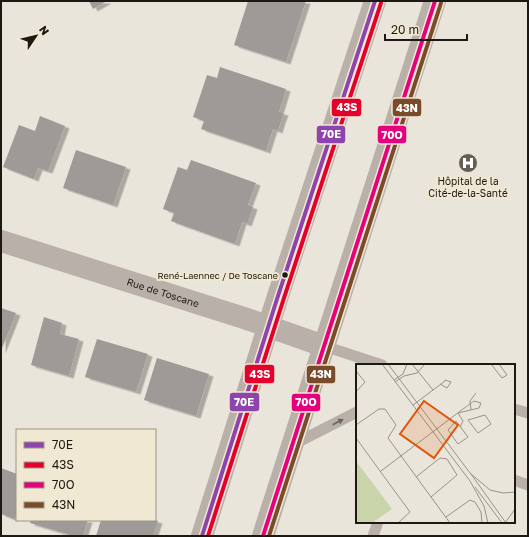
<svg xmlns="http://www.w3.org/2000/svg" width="529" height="537" font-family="'Golos Text',sans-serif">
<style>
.building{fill:#9e9a97;filter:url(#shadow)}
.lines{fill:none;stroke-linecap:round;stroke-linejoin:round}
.service{stroke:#b9b0aa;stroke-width:11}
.minor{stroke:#b9b0aa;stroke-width:22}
.tertiary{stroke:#b9b0aa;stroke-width:22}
.bus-1-casing{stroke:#f1e8d3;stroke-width:7}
.bus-2-casing{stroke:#f1e8d3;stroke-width:7}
.bus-3-casing{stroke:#f1e8d3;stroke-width:7}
.bus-4-casing{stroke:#f1e8d3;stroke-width:7}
.bus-1{stroke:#8e44ad;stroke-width:4}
.bus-2{stroke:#e4002b;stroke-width:4}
.bus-3{stroke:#e5007d;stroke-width:4}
.bus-4{stroke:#7a4b2a;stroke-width:4}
.oneway{fill:#6a645e}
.bus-dot{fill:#1c1912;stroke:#f1e8d3;stroke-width:1.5}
.labels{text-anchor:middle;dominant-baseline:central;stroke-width:4;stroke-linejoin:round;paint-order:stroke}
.bus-label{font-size:9px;fill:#1c1912;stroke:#f1e8d3;text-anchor:end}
.poi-label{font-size:10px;fill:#1c1912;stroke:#f1e8d3}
.street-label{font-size:10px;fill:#1c1912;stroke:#f1e8d3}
.inset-road{fill:none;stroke:#98938a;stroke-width:1}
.view{fill:#de560c;fill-opacity:0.15;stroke:#de560c;stroke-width:2}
.inset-edge{fill:none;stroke:#1c1912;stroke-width:2}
.line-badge{stroke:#f1e8d3;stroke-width:1.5}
.badge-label{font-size:11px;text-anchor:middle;font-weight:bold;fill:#fff}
</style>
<defs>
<filter id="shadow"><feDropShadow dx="4.5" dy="2.5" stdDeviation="0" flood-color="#0004"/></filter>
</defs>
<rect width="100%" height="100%" fill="#eae5da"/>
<g class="building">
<polygon points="89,1 107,1 93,9"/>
<polygon points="248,1 306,1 286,62 234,45"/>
<polygon points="220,67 286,89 279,112 284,113 281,121 278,131 273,129 266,151 201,129 204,121 193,117 207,75 217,78"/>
<polygon points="40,116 65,126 48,171 38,168 34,179 3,167 19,125 35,131"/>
<polygon points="76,150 126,167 113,205 63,188"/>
<polygon points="191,160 256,183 248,205 253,207 251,213 247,224 242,222 235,244 171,221 174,213 163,209 178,167 187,170"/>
<polygon points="1,308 16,313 1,351"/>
<polygon points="44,317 62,323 60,334 79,339 69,376 31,365"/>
<polygon points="97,339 148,354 136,392 85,377"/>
<polygon points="157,358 209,374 196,416 144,400"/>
<polygon points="1,468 17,474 17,512 14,519 1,514"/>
<polygon points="31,520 88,520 83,536 74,536 30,523"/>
<polygon points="101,520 154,520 158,521 153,536 96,536"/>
</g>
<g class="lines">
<g class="service">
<polyline points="324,346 382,365"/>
<polyline points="514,409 528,413"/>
<polyline points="294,444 357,412"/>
<polyline points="514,480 528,485"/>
<polyline points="373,536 378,522"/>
</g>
<path class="minor" id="s1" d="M 1,241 L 244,318 L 324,346"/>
<g class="tertiary">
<polyline points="202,536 277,299 375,1"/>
<polyline points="263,536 435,1"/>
</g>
<defs>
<polyline id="bus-1" points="202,536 277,299 375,1"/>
<polyline id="bus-2" points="208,536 283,301 381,3"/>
<polyline id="bus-3" points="263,536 435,1"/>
<polyline id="bus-4" points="269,536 441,3"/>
</defs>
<use href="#bus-1" class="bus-1-casing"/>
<use href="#bus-2" class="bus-2-casing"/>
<use href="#bus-3" class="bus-3-casing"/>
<use href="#bus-4" class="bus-4-casing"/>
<use href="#bus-1" class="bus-1"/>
<use href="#bus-2" class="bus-2"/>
<use href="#bus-3" class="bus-3"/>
<use href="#bus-4" class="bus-4"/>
</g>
<defs><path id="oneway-solid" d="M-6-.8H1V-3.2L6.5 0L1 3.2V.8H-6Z"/></defs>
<use class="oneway" href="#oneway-solid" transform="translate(338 422) rotate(-28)"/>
<defs>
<symbol id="hospital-disc" viewBox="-11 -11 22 22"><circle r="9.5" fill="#646058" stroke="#f1e8d3"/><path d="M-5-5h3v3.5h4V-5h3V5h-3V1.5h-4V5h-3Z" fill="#fff"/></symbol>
</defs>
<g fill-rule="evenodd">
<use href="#hospital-disc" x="457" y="152" width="22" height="22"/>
</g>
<circle class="bus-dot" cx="285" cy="275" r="3.5"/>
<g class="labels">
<g class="bus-label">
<text x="278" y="275">René-Laennec / De Toscane</text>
</g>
<g class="poi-label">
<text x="468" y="181">Hôpital de la<tspan x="468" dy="12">Cité-de-la-Santé</tspan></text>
</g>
<g class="street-label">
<text stroke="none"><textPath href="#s1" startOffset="170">Rue de Toscane</textPath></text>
</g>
</g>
<g transform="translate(356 364)">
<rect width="159" height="159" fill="#eae5da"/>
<path d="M 0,97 L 36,145 L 16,159 L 0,159 Z" fill="#c9d4ab"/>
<path class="inset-road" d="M 26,0 L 114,117M 32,0 L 114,109M 56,0 L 77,26M 135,0 L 146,14 L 151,11 L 143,0M 0,7 L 9,18 L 0,28M 38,16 L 47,10 L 51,0M 39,18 L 48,12 L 61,9 L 69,0M 57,41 L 89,17 L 89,16 L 95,18 L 91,24 L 84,20M 115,46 L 114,37 L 120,29M 102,49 L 107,57 L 104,63M 129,51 L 135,60 L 122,69 L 112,56 ZM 100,57 L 112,73 L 102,80 L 92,66 ZM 0,61 L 23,45 L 29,45 L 40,61 L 32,74 L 94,159M 0,74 L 54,148 L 42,159M 25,107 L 107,45 L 118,37 L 125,39 L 123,44 L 102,49M 114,109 L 134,126 L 147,129 L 159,128M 115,110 L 150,159M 60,113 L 84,94 L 91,95 L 101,111 L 75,133M 114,117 L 128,142 L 132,159M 119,123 L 146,159M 90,153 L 114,136 L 119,138 L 125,148 L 126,159M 149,159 L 159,145"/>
<path class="view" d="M 68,37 L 102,61 L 78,94 L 44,70 Z"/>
<rect width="159" height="159" class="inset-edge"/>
</g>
<g class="line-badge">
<rect x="331" y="98" width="31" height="19" rx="4" fill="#e4002b"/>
<rect x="392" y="98" width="30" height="19" rx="4" fill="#7a4b2a"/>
<rect x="316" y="125" width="30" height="19" rx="4" fill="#8e44ad"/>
<rect x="377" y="125" width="30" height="19" rx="4" fill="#e5007d"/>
<rect x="244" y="364" width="31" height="20" rx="4" fill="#e4002b"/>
<rect x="306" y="365" width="30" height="19" rx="4" fill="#7a4b2a"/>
<rect x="229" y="392" width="31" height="20" rx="4" fill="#8e44ad"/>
<rect x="291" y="393" width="30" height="19" rx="4" fill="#e5007d"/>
</g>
<g class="badge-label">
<text x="347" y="111">43S</text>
<text x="407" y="112">43N</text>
<text x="331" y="138">70E</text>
<text x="392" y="139">70O</text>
<text x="260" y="378">43S</text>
<text x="321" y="378">43N</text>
<text x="244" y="406">70E</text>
<text x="306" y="406">70O</text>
</g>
<rect width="529" height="537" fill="none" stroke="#1c1912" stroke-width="4"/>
<rect x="16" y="429" width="140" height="92" fill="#f1e8d3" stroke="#9c9586"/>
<rect x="24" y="442" width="20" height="6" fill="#8e44ad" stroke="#9c9586"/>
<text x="52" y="449" font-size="12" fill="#1c1912">70E</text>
<rect x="24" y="462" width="20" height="6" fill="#e4002b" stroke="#9c9586"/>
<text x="52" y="469" font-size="12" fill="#1c1912">43S</text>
<rect x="24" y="482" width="20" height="6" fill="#e5007d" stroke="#9c9586"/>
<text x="52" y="489" font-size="12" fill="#1c1912">70O</text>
<rect x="24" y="502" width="20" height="6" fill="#7a4b2a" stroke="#9c9586"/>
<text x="52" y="509" font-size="12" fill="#1c1912">43N</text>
<g transform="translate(36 36) rotate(55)" stroke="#f1e8d3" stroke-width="3" paint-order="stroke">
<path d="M0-3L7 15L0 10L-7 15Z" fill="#1c1912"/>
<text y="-6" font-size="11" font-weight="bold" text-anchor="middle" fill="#1c1912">N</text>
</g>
<path d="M385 34v6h82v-6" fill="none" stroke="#1c1912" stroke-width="2"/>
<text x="391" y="34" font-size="12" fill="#1c1912" stroke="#f1e8d3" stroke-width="3" paint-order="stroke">20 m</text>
</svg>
